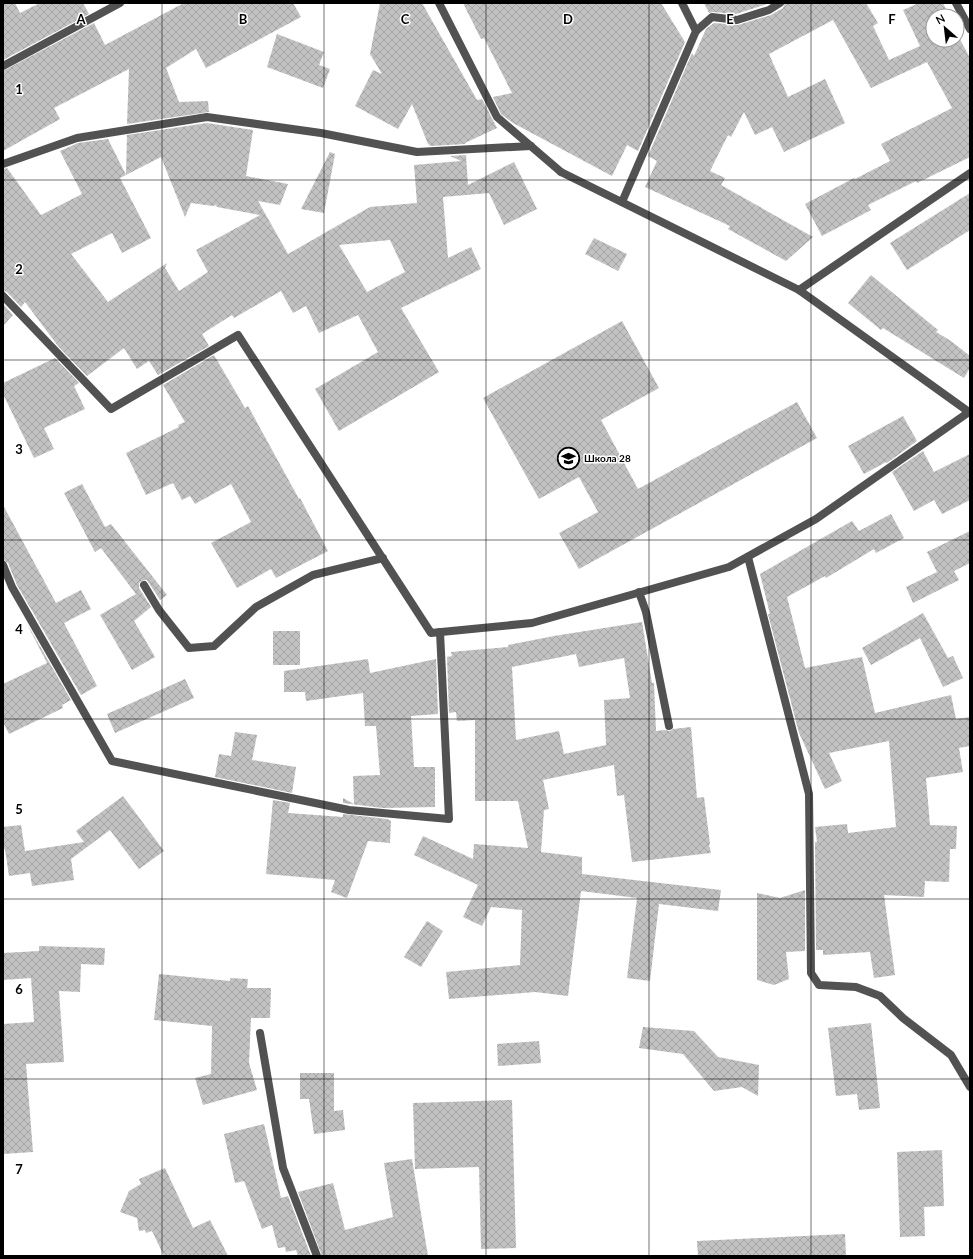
<svg xmlns="http://www.w3.org/2000/svg" width="973" height="1259" font-family="Lato,sans-serif">
<style>
.building{fill:url(#building-cross-hatch);fill-rule:evenodd}
.lines{fill:none;stroke-linecap:round;stroke-linejoin:round}
.lane{stroke:#525252;stroke-width:8}
.street{stroke:#525252;stroke-width:8}
.grid{fill:none;stroke:#000;stroke-width:1;stroke-opacity:0.55}
.labels{text-anchor:middle;dominant-baseline:central;stroke-width:3;stroke-linejoin:round;paint-order:stroke}
.poi-label{font-size:10px;font-weight:bold;fill:#000;stroke:#fff;text-anchor:start}
.grid-label{font-size:13px;text-anchor:middle;font-weight:bold;fill:#000;stroke:#fff;stroke-width:3;stroke-linejoin:round;paint-order:stroke}
</style>
<defs>
<pattern id="building-cross-hatch" width="8" height="8" patternUnits="userSpaceOnUse"><rect width="8" height="8" fill="#c2c2c2"/><path d="M0 0l8 8M0 8l8-8" fill="none" stroke="#a5a5a5"/></pattern>
</defs>
<rect width="100%" height="100%" fill="#fff"/>
<g class="building">
<polygon points="3,3 15,3 20,13 40,3 83,3 89,14 3,60"/>
<polygon points="184,3 293,3 301,17 206,68 196,49 166,68 179,102 208,101 209,112 127,124 129,69 54,108 60,119 3,151 3,71 94,23 105,45"/>
<polygon points="380,3 422,3 477,100 482,99 497,128 465,143 465,144 431,146 428,144 412,104 398,129 355,106 373,70 382,74 370,54"/>
<polygon points="463,3 661,3 685,42 638,151 627,145 612,176 513,123 501,114 493,97 512,93 484,38 481,39"/>
<polygon points="704,3 770,3 736,14 713,12 709,13"/>
<polygon points="785,3 866,3 878,23 873,26 889,60 920,46 903,10 919,3 943,3 949,16 933,16 933,40 957,40 957,34 970,58 970,157 917,183 916,181 868,205 871,210 822,236 805,204 854,178 855,179 890,161 881,144 952,108 927,62 871,88 833,20 769,54 788,97 825,79 845,123 784,152 772,127 755,135 744,112 731,137 728,135 710,171 725,178 721,185 813,237 786,261 728,229 730,226 645,187 657,161 648,156 692,53 694,56 706,29 714,23 738,25 771,15 783,8"/>
<polygon points="277,34 324,52 319,65 330,69 323,88 267,67"/>
<path d="M 207,123 L 253,130 L 246,176 L 288,184 L 280,205 L 258,201 L 288,254 L 370,207 L 417,203 L 414,165 L 461,161 L 450,156 L 466,155 L 468,185 L 514,162 L 537,209 L 504,225 L 489,193 L 443,197 L 448,258 L 471,247 L 481,269 L 401,308 L 439,372 L 339,431 L 315,389 L 378,352 L 358,315 L 319,333 L 306,306 L 293,313 L 281,291 L 234,318 L 232,315 L 202,334 L 209,346 L 158,375 L 149,361 L 137,369 L 124,348 L 87,376 L 58,346 L 25,302 L 21,307 L 7,292 L 3,291 L 3,169 L 7,168 L 41,215 L 82,194 L 60,151 L 78,143 L 108,139 L 126,175 L 127,135 ZM 161,157 L 185,217 L 191,203 L 213,206 L 216,205 L 217,207 L 260,215 L 196,250 L 208,272 L 179,291 L 165,268 L 167,263 L 108,302 L 71,254 L 112,233 L 122,253 L 151,238 L 120,178 ZM 390,240 L 405,272 L 367,292 L 339,245 Z"/>
<polygon points="330,152 335,154 324,213 301,209"/>
<polygon points="970,193 970,230 907,270 890,243"/>
<polygon points="594,238 627,254 618,271 585,254"/>
<polygon points="871,275 938,330 936,332 951,341 970,356 970,368 964,378 883,328 881,330 848,303"/>
<polygon points="3,304 13,315 3,326"/>
<polygon points="622,321 659,388 601,420 638,489 797,402 817,438 579,569 559,533 598,512 579,477 539,499 483,398"/>
<polygon points="214,355 245,408 248,406 299,499 300,498 328,551 276,578 271,569 237,588 211,543 251,522 231,484 195,504 190,496 182,500 173,483 146,495 126,453 179,427 178,425 185,422 163,385"/>
<polygon points="55,358 79,383 74,386 85,409 44,428 54,449 34,458 3,394 3,383"/>
<polygon points="903,416 917,441 887,463 886,462 864,474 848,446"/>
<polygon points="923,451 934,472 970,454 970,500 942,514 934,500 914,511 892,472"/>
<polygon points="82,484 105,527 111,524 167,595 160,600 147,580 144,580 139,583 139,588 151,607 134,621 155,657 132,670 100,615 136,594 101,548 95,552 64,493"/>
<polygon points="3,505 56,603 81,590 91,609 64,623 97,686 81,695 17,585 8,563 3,560"/>
<polygon points="891,514 904,538 876,553 874,549 826,578 825,576 787,597 805,668 862,657 875,713 951,695 956,719 970,717 970,746 959,748 963,772 926,778 930,825 957,826 956,849 950,849 949,882 925,881 924,897 884,895 895,975 874,978 870,952 823,955 823,950 816,950 815,842 817,842 815,827 847,824 848,833 896,827 889,741 829,753 842,781 825,789 799,733 768,614 770,614 760,574 852,521 859,531"/>
<polygon points="970,531 970,563 954,571 959,580 913,603 906,587 937,572 927,552"/>
<polygon points="923,613 948,658 953,656 963,678 943,687 920,638 871,665 862,648"/>
<polygon points="26,622 71,700 62,705 63,708 9,734 3,722 3,684 47,663"/>
<path d="M 642,622 L 652,683 L 654,683 L 656,731 L 665,730 L 670,731 L 673,729 L 691,727 L 697,798 L 704,797 L 710,844 L 709,845 L 711,853 L 632,862 L 624,795 L 617,796 L 614,765 L 543,780 L 549,809 L 544,810 L 541,852 L 582,857 L 582,874 L 721,890 L 718,911 L 659,904 L 650,981 L 627,978 L 637,898 L 581,891 L 568,996 L 535,992 L 449,999 L 446,972 L 520,965 L 522,910 L 491,907 L 482,926 L 463,917 L 478,885 L 414,855 L 423,836 L 473,859 L 474,844 L 528,848 L 518,801 L 475,801 L 475,720 L 457,721 L 456,712 L 449,713 L 447,657 L 452,656 L 451,652 L 508,647 L 508,645 L 554,636 ZM 576,654 L 579,667 L 624,658 L 630,698 L 604,700 L 606,745 L 564,754 L 559,731 L 516,740 L 512,667 Z"/>
<rect x="273" y="631" width="27" height="34"/>
<polygon points="368,659 370,673 436,659 438,714 411,716 414,767 435,767 435,807 383,808 343,803 343,798 354,804 353,776 380,775 376,726 365,726 363,693 306,701 305,692 284,692 284,671"/>
<polygon points="185,679 194,698 115,733 107,714"/>
<polygon points="235,732 257,735 252,760 296,767 292,793 215,777 219,754 231,756"/>
<polygon points="123,796 164,851 139,869 110,830 71,859 74,880 32,886 30,873 9,876 5,849 3,849 3,827 21,825 25,851 84,842 76,831"/>
<polygon points="273,800 290,803 288,813 343,817 343,814 387,819 391,821 390,843 368,841 347,898 331,892 335,880 266,874"/>
<polygon points="805,890 805,951 786,952 789,979 774,985 757,980 757,893 780,898"/>
<polygon points="427,921 443,931 421,967 404,957"/>
<polygon points="39,946 105,948 104,965 81,964 80,992 59,991 64,1062 26,1064 33,1152 3,1154 3,1024 34,1022 31,978 3,980 3,953 39,951"/>
<polygon points="159,974 230,981 230,978 248,979 247,988 271,988 270,1018 251,1018 249,1063 257,1090 203,1105 195,1078 211,1074 212,1026 154,1020"/>
<polygon points="871,1023 880,1108 859,1110 857,1094 836,1096 828,1028"/>
<polygon points="643,1027 694,1031 718,1057 759,1065 758,1096 742,1087 714,1091 683,1054 639,1048"/>
<polygon points="539,1041 541,1063 498,1066 497,1044"/>
<polygon points="300,1073 334,1073 334,1111 343,1110 345,1130 314,1134 309,1099 300,1099"/>
<polygon points="512,1100 516,1248 481,1249 479,1167 415,1169 413,1103"/>
<polygon points="264,1124 281,1198 288,1196 311,1256 298,1256 296,1250 286,1252 285,1247 278,1248 272,1225 262,1229 244,1181 235,1183 224,1134"/>
<polygon points="942,1150 944,1206 924,1207 925,1236 900,1237 897,1152"/>
<polygon points="412,1159 428,1256 322,1256 298,1192 333,1183 345,1230 393,1217 384,1163"/>
<polygon points="165,1168 193,1228 210,1220 228,1256 164,1256 152,1231 146,1233 145,1230 139,1231 137,1218 120,1212 129,1191 141,1184 139,1179"/>
<polygon points="845,1234 846,1256 698,1256 697,1241"/>
</g>
<g class="lines">
<g class="lane">
<polyline points="956,3 970,29"/>
<polyline points="696,31 712,17 737,20 769,10 780,3"/>
<polyline points="3,164 77,138 207,117 321,133 417,152 531,146"/>
<polyline points="561,172 799,290 969,412 970,412"/>
<polyline points="622,202 696,31 682,3"/>
<polyline points="799,290 970,173"/>
<polyline points="144,585 159,610 189,648 214,646 256,607 313,575 383,558"/>
<polyline points="639,592 646,612 669,726"/>
<polyline points="260,1033 283,1168 317,1256"/>
</g>
<g class="street">
<polyline points="439,3 497,117 561,172"/>
<polyline points="3,66 120,3"/>
<polyline points="3,296 111,409 238,335 431,633 532,623 729,567 816,519 969,412"/>
<polyline points="748,557 809,794 811,973 819,985 856,987 880,996 903,1018 951,1055 970,1087"/>
<polyline points="3,565 12,587 112,761 349,810 449,819 440,632"/>
</g>
</g>
<path class="grid" d="M 162,3 L 162,1256M 324,3 L 324,1256M 486,3 L 486,1256M 649,3 L 649,1256M 811,3 L 811,1256M 3,180 L 970,180M 3,360 L 970,360M 3,540 L 970,540M 3,719 L 970,719M 3,899 L 970,899M 3,1079 L 970,1079"/>
<defs>
<symbol id="school-ring" viewBox="-11 -11 22 22"><circle r="9.5" fill="#fff" stroke="#000" stroke-width="1.5"/><path d="M0-5L7-2L0 1L-7-2ZM-4 1L0 2.5L4 1V4Q0 6-4 4Z" fill="#000"/></symbol>
</defs>
<g fill-rule="evenodd">
<use href="#school-ring" x="556" y="446" width="25" height="25"/>
</g>
<g class="labels">
<g class="poi-label">
<text x="584" y="458">Школа 28</text>
</g>
</g>
<g class="grid-label">
<text x="81" y="24">A</text>
<text x="243" y="24">B</text>
<text x="405" y="24">C</text>
<text x="568" y="24">D</text>
<text x="730" y="24">E</text>
<text x="892" y="24">F</text>
<text x="19" y="94">1</text>
<text x="19" y="274">2</text>
<text x="19" y="454">3</text>
<text x="19" y="634">4</text>
<text x="19" y="814">5</text>
<text x="19" y="994">6</text>
<text x="19" y="1174">7</text>
</g>
<rect width="973" height="1259" fill="none" stroke="#000000" stroke-width="8"/>
<g transform="translate(945 28) rotate(332)"><circle r="19" fill="#ffffff" stroke="#999999"/>
<path d="M0-3L7 15L0 10L-7 15Z" fill="#000000"/>
<text y="-6" font-size="11" font-weight="bold" text-anchor="middle" fill="#000000">N</text>
</g>
</svg>
